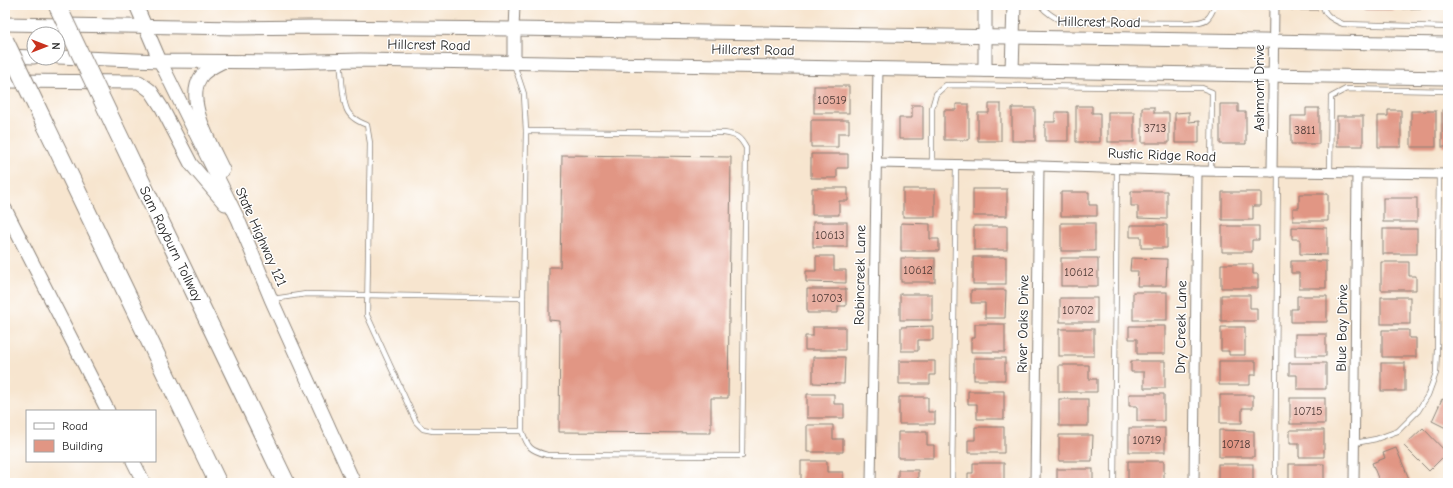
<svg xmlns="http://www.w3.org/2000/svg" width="1453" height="488" font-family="'Comic Neue',sans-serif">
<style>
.building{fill:#e19684}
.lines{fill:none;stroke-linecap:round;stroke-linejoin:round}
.lane-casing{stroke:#8a8076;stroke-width:6}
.street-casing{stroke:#8a8076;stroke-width:11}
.secondary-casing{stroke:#8a8076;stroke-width:15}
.highway-casing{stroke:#8a8076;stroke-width:19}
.lane{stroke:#fff;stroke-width:4.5}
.street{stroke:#fff;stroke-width:9}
.secondary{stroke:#fff;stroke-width:13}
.highway{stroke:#fff;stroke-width:17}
.highway-bridge-casing{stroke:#8a8076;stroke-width:19;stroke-linecap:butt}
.highway-bridge{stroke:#fff;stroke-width:17}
.labels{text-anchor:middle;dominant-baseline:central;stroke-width:3;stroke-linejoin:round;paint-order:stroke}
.number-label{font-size:12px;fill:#4d3a36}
.street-label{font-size:14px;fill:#1c1c1c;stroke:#fff}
</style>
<rect width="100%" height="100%" fill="#fff"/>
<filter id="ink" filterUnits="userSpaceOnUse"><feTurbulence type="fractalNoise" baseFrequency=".025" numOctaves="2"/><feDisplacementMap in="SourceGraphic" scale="8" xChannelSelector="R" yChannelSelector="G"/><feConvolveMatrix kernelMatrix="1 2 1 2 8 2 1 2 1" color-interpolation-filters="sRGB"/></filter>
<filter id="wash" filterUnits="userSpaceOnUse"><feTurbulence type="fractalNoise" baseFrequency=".012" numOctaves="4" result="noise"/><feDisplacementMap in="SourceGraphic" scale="16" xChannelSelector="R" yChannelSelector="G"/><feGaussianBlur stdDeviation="0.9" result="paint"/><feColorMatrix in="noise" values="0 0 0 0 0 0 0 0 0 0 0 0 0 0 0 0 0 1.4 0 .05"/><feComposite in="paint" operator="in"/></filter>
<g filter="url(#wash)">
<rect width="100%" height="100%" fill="#f7e5cf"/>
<g id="blocks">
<g class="building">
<polygon points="1116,5 1129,5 1129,9 1116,8"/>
<rect x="1292" y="5" width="25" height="5"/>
<rect x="1366" y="5" width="28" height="5"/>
<polygon points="1402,5 1426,5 1426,8 1402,9"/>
<rect x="814" y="86" width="35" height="27"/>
<polygon points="956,104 969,104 969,140 944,140 944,110 956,110"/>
<polygon points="989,104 1001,104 1001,141 978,141 978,113 989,113"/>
<polygon points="1220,104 1238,104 1238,112 1246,112 1246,144 1220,144"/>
<polygon points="912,105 923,105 923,139 899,139 899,118 912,118"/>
<polygon points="1076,106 1092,106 1092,113 1100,113 1100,142 1076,142"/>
<polygon points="1142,107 1154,107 1154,113 1169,113 1169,143 1142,143"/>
<rect x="1012" y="108" width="23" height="33"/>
<polygon points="1306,108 1319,108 1319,144 1291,144 1291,116 1306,116"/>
<polygon points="1388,110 1401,110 1401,147 1378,147 1378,116 1388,116"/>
<rect x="1442" y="110" width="6" height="37"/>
<rect x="1411" y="111" width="25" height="36"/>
<polygon points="1055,112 1068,112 1068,141 1045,141 1045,122 1055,122"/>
<rect x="1108" y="112" width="26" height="30"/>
<polygon points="1189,112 1189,122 1199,121 1199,143 1175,143 1175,113"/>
<rect x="1337" y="116" width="26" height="30"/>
<polygon points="811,120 849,120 849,133 838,133 838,147 811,147"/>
<polygon points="811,154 848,154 848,168 837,168 837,178 811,178"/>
<polygon points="562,155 731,157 728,398 711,398 711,433 559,432 560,321 549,320 549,267 560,267"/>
<polygon points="812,188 848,188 848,201 839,201 839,215 812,215"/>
<rect x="903" y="189" width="32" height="28"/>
<rect x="973" y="189" width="34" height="27"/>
<polygon points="1131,191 1167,191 1167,219 1138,218 1138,206 1131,206"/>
<polygon points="1061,192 1089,192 1089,205 1097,205 1097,216 1061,216"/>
<polygon points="1222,192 1261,192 1261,206 1253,206 1253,220 1222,220"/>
<polygon points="1299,194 1328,194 1328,221 1293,221 1293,208 1299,208"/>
<rect x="1383" y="198" width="34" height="24"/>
<rect x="813" y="222" width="34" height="25"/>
<polygon points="901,223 930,224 930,239 939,239 939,251 901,251"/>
<rect x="1061" y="223" width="34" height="28"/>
<polygon points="1130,225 1167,225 1167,248 1141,248 1141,237 1130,237"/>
<rect x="974" y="226" width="33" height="24"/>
<polygon points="1222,226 1259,226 1259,240 1252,240 1252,252 1222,252"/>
<polygon points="1292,227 1327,228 1327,255 1300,254 1300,239 1292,239"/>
<rect x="1383" y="229" width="34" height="25"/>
<polygon points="816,256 834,256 834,270 846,270 846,283 806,282 806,271 816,271"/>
<rect x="973" y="257" width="33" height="27"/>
<rect x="901" y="258" width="34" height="24"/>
<rect x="1061" y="258" width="37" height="28"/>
<polygon points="1131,258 1167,259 1166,286 1137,286 1138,271 1130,271"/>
<polygon points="1291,261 1326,261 1326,288 1299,288 1299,273 1291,273"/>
<polygon points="1381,262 1409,262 1409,276 1416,276 1416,290 1381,290"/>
<polygon points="1221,264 1253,264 1253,274 1258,274 1258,288 1221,288"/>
<polygon points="807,289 846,289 846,306 838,306 838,313 807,313"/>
<polygon points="971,290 1006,290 1005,318 985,318 985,303 971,303"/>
<rect x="1133" y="292" width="34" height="28"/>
<rect x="900" y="294" width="32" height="26"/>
<polygon points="1221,295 1250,295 1250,308 1257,308 1257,321 1221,321"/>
<polygon points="1297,296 1327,296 1327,322 1291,322 1291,309 1297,309"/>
<rect x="1381" y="297" width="29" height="27"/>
<rect x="1060" y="298" width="37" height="24"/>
<polygon points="975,324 1005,324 1005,352 971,352 971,338 975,338"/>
<polygon points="933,326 933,340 918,340 918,351 901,351 901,327"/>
<polygon points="1129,326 1165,326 1165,354 1137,354 1137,339 1129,339"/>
<polygon points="813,327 845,327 845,350 805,350 805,336 813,336"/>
<polygon points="1221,327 1245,327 1245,355 1229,355 1229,351 1221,351"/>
<rect x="1059" y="329" width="35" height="27"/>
<polygon points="1382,330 1409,330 1409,338 1416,338 1416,357 1382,357"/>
<rect x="1295" y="334" width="31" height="22"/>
<polygon points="813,357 845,357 844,384 813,383"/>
<rect x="974" y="358" width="31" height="22"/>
<polygon points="899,361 935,361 935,375 930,375 930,384 899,384"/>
<polygon points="1131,361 1165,361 1165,388 1144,388 1144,372 1131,372"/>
<polygon points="1219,361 1256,361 1256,375 1250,375 1250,385 1219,385"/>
<polygon points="1289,363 1326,363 1326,389 1297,389 1297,375 1289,375"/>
<rect x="1381" y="363" width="24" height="28"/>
<polygon points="1059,365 1089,365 1089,379 1097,379 1097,392 1059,392"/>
<polygon points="968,391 1004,391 1004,419 977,419 977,404 968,404"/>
<polygon points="807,394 834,394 834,404 844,404 844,418 807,418"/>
<polygon points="1129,394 1164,394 1164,421 1137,421 1137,406 1129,406"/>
<polygon points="1220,395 1253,395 1253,408 1242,408 1242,423 1220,423"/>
<polygon points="899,397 928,397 928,412 935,412 935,424 899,424"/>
<rect x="1290" y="398" width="35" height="26"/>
<rect x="1059" y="399" width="29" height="27"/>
<polygon points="1442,399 1448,402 1448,429 1432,421"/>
<polygon points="807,425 833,425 833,439 843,439 843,452 807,452"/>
<polygon points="975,427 1004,427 1004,453 968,453 968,440 975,440"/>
<rect x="1129" y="428" width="36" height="24"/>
<polygon points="1423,428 1447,453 1429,471 1404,446"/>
<polygon points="1219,430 1254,431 1254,457 1219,457"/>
<polygon points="1290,430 1324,430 1324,457 1299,457 1299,443 1290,443"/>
<polygon points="898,432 927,432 927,445 934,445 934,458 898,458"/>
<polygon points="1059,435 1093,435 1092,461 1059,461"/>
<polygon points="1396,448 1410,481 1404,483 1380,483 1372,463 1385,458 1383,453"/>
<polygon points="801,461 827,461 827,472 843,472 843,483 801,483"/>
<rect x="1128" y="461" width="36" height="22"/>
<polygon points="973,463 1004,463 1004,483 968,483 968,473 973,473"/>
<rect x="1218" y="464" width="35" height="19"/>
<rect x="1289" y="464" width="35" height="19"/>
<rect x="1057" y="469" width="36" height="14"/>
<polygon points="898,470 918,470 918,481 927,481 927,483 898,483"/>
</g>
</g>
</g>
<g filter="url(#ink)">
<use href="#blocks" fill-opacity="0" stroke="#8a8076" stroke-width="1"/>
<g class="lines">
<defs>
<g id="lane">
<path d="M 1040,5 C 1047,13 1054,18 1064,22 L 1189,23 C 1206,22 1209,21 1215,5"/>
<path d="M 1323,5 C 1324,16 1334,20 1343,24 L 1448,27"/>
<path d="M 340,62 C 342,74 342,97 346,107 C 348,116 359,122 367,125 L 370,143 L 367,315 L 416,422 L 423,429 L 433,431 L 522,431 L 523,298"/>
<polyline points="932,164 932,108 936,94 946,85 1202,88 1212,92 1211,171"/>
<polyline points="1330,173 1331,97 1346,89 1448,91"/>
<polyline points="273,299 306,294 523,298 526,131 524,94 514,64"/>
<path d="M 522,431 C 528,448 530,450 547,455 L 742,456 L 746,148 C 740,137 737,135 724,133 L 526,131"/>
<polyline points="1355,443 1376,439 1398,431 1418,411 1428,395 1436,373 1437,349 1439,174"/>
<polyline points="952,483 956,164"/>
<polyline points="1114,483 1117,168"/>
<polyline points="1275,483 1278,172"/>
</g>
<g id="street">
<polyline points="514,29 515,5"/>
<polyline points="876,163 1039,166 1197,171 1448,174"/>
<polyline points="1272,172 1274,5"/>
<polyline points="871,483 878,68"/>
<polyline points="1035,483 1039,166"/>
<polyline points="1194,483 1197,171"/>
<polyline points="1354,483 1357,173"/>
</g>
<g id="secondary">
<polyline points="136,5 160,61 238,219 271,299 354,483"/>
<polyline points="5,24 239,28 314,27 514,29 1448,44"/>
<polyline points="5,56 34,57"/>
<polyline points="58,57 160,61 278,62 360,60 1448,78"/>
<path d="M 222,62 C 216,65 208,69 203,74 C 182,97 212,146 223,170"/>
<polyline points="514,62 514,29"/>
<polyline points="985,70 985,5"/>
<polyline points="1012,70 1014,5"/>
<polyline points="5,81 139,82 151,91 162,108 191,164 225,204"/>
<polyline points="5,209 108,411"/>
<polyline points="133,461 144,483"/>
</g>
<g id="highway">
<polyline points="46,126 218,483"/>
<polyline points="115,127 286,483"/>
</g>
</defs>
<use href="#lane" class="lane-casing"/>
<use href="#street" class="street-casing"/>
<use href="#secondary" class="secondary-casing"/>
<use href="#highway" class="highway-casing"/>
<use href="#lane" class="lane"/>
<use href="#street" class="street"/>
<use href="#secondary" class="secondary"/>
<use href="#highway" class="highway"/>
<defs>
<g id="highway-bridge">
<polyline points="57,5 115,127"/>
<polyline points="5,41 46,126"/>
</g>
</defs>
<use href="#highway-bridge" class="highway-bridge-casing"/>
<use href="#highway-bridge" class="highway-bridge"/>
</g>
</g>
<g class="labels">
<g class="number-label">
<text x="832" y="100">10519</text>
<text x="1155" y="128">3713</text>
<text x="1305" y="130">3811</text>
<text x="830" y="235">10613</text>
<text x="918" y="270">10612</text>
<text x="1079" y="272">10612</text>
<text x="827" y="298">10703</text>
<text x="1078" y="310">10702</text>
<text x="1308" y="411">10715</text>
<text x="1147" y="440">10719</text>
<text x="1236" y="444">10718</text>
</g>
<g class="street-label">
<text transform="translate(1099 22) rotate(1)">Hillcrest Road</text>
<text transform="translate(429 45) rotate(1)">Hillcrest Road</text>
<text transform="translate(753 50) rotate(1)">Hillcrest Road</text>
<text transform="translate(1259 88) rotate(-90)">Ashmont Drive</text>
<text transform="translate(1162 155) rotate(2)">Rustic Ridge Road</text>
<text transform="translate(261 237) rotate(66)">State Highway 121</text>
<text transform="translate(171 244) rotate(64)">Sam Rayburn Tollway</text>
<text transform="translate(860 275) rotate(-89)">Robincreek Lane</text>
<text transform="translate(1023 324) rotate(-89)">River Oaks Drive</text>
<text transform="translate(1181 327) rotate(-89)">Dry Creek Lane</text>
<text transform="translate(1342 328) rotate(-89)">Blue Bay Drive</text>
</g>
</g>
<rect width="1453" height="488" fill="none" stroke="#fff" stroke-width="20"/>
<rect x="26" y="410" width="130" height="52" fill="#ffffff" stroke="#a4a4a4"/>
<rect x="34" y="423" width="20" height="6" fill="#ffffff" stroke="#a4a4a4"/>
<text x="62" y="430" font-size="12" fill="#1c1c1c">Road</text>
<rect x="34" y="440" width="20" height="12" fill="#e19684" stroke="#a4a4a4"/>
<text x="62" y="450" font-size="12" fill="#1c1c1c">Building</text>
<g transform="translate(46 46) rotate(90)"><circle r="19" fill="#ffffff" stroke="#a4a4a4"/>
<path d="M0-3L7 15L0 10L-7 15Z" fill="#c8321e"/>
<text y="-6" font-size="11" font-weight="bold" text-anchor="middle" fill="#1c1c1c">N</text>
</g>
</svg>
